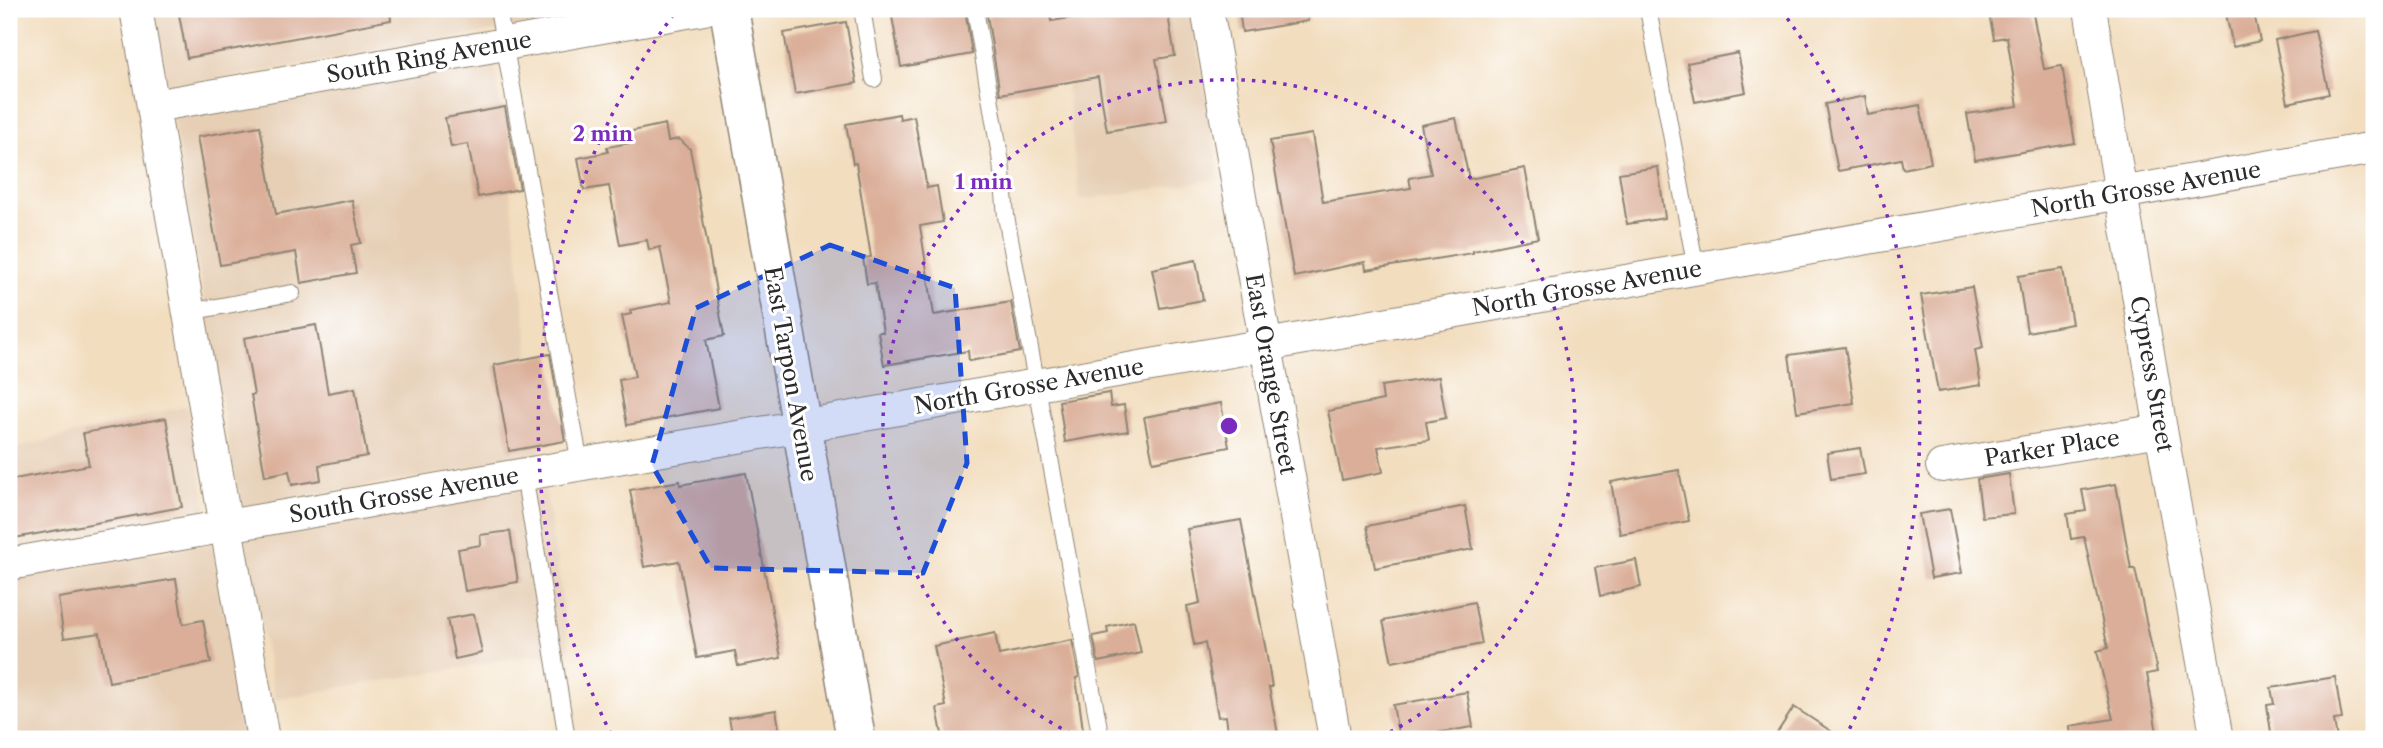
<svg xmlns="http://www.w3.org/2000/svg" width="2383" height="748" font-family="'Libre Caslon Text',serif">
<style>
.built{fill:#e6cfb5}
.building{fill:#daae98}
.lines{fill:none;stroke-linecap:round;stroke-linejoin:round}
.lane-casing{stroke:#8e8474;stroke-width:18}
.street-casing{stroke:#8e8474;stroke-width:34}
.secondary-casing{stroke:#8e8474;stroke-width:41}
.lane{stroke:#fff;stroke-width:16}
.street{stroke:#fff;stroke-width:32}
.secondary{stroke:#fff;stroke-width:38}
.marked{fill:#1d4ed8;fill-opacity:0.2;stroke:#1d4ed8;stroke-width:5;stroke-dasharray:14 9;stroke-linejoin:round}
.ring{fill:none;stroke:#7b2cbf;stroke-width:3.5;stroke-dasharray:3.5 7}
.labels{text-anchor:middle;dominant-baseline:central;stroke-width:6;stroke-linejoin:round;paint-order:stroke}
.street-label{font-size:23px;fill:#2b2b2b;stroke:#fff}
.centre{fill:#7b2cbf;stroke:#fff;stroke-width:3.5}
.ring-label{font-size:21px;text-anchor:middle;font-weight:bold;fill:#7b2cbf;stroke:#fff;stroke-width:6;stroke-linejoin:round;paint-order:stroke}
</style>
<rect width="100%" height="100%" fill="#fff"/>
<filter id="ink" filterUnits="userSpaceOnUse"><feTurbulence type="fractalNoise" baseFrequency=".0143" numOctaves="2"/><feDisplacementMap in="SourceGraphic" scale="14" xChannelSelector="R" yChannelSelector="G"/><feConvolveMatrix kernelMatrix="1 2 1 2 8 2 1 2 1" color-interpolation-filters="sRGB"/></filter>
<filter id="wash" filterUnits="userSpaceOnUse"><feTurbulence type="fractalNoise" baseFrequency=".00686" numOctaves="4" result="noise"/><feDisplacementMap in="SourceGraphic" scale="28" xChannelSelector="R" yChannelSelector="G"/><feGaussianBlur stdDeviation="1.57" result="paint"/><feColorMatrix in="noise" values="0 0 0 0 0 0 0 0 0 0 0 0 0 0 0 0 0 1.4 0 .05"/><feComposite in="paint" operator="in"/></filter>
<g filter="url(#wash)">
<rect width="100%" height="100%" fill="#f2ddbe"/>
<g class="built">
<polygon points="154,9 619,9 168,88"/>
<polygon points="1058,9 1190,9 1220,179 1079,200"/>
<polygon points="495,62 541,456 240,508 173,118"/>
<polygon points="182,407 189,407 207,514 9,549 9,450"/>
<polygon points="545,485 570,649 275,699 245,538"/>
<polygon points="212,543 246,739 9,739 9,579"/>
</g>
<g id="blocks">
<g class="building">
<polygon points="178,9 390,9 391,20 187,58"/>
<polygon points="905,9 965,9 972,54 901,67 891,11"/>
<polygon points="986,9 1049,9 1051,21 1124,9 1167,9 1175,56 1156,59 1167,121 1107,131 1098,77 1000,94"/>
<polygon points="1239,9 1307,9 1308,21 1242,32"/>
<polygon points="1988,9 2032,9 2044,69 2062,66 2075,143 1975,160 1967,114 2018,106 2007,37 1994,39"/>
<polygon points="2225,9 2253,9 2260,41 2233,47"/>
<polygon points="846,22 857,83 795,94 784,33"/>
<polygon points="2315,31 2329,94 2288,103 2275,40"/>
<polygon points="1738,53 1746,92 1695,102 1687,63"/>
<polygon points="1865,96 1868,115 1920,105 1931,163 1903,169 1901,159 1838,171 1825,104"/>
<polygon points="505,107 520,189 478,197 468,144 451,147 445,118"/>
<polygon points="899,114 900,119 914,116 927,188 937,186 943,222 920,226 934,315 1011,302 1020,352 969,361 968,351 884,365 878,332 883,332 875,283 867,284 863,258 871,257 856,163 853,164 846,124"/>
<polygon points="1456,118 1469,179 1525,168 1538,238 1473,251 1473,253 1366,270 1365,262 1294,277 1270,141 1312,134 1323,202 1411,188 1409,178 1431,174 1421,125"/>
<polygon points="665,124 668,141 679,139 690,149 693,164 724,336 706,340 719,408 627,425 619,380 635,377 622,316 631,314 630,310 671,302 660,247 649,250 647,240 620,245 609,186 584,190 578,158 608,152 607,147 630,143 628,132"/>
<polygon points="260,126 276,214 352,200 361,243 351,245 356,273 301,283 296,252 220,265 197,137"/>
<polygon points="1658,167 1665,218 1627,224 1619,173"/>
<polygon points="1196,260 1203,300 1160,308 1152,269"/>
<polygon points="2063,269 2072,324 2027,332 2018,276"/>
<polygon points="1972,287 1983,348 1975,350 1981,385 1938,392 1921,295"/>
<polygon points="316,325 328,393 355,388 367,456 319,465 321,480 292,485 289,471 265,476 251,395 254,395 244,338"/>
<polygon points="1845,347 1854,403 1797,412 1789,355"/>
<polygon points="550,354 565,441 509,451 494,365"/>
<polygon points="1439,377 1446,418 1426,422 1429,440 1378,447 1383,472 1342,480 1328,411 1383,400 1381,386"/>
<polygon points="1109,393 1111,407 1124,405 1128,431 1065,442 1059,401"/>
<polygon points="1221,403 1229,447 1153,462 1144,417"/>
<polygon points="166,418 182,507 9,539 9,480 89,465 83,433"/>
<polygon points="1860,448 1865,474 1831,479 1827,453"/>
<polygon points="1679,470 1689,521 1620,534 1611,482"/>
<polygon points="746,473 781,658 738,666 735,651 697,658 679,561 644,567 630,490 680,481 680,485"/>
<polygon points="2009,474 2014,514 1982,517 1977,479"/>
<polygon points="2116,484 2131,569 2135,569 2157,672 2147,674 2158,739 2071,739 2070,726 2113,719 2097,651 2108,648 2084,537 2071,539 2067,514 2086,511 2082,490"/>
<polygon points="1465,506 1473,549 1375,568 1367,526"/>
<polygon points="1950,509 1962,573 1931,578 1919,514"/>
<polygon points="1241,520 1266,651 1272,687 1269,687 1279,739 1229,739 1226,716 1218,717 1205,643 1194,645 1187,606 1200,603 1187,529"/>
<polygon points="510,531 518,582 465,591 458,549 481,545 480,535"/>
<polygon points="1636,560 1641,587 1600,596 1595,568"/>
<polygon points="176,579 183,624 203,620 211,663 109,682 100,633 64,638 58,598"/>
<polygon points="1474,602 1482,644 1392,662 1383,621"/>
<polygon points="474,614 482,653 455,659 447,619"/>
<polygon points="1134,621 1141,653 1098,662 1093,636 1108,633 1107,627"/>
<polygon points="995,633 999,655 1072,640 1079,677 1076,678 1083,730 1056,734 1057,739 943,739 937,708 946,706 934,646"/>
<polygon points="2335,677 2342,719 2334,720 2337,739 2272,739 2267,705 2274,704 2271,688"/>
<polygon points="1467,692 1473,727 1399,739 1393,705"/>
<polygon points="1794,707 1843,739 1773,739"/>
<polygon points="776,710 781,739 733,739 729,718"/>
</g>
</g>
</g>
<g filter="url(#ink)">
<use href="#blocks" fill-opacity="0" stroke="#8e8474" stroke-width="2"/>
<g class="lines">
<defs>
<g id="lane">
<polyline points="498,9 580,464"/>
<polyline points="862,9 874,79"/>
<polyline points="975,9 1001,162 1006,216 1101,739"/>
<polyline points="1648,9 1696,269"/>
<polyline points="189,312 292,293"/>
<polyline points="524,474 567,739"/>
</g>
<g id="street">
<polyline points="136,9 263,739"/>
<polyline points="1207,9 1335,739"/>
<polyline points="2090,9 2161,430 2217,739"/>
<polyline points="154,106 704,9"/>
<polyline points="1942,466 2161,430"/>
<polyline points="9,564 1266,345 2374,148"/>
</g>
<polyline id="secondary" points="729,9 856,739"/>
</defs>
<use href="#lane" class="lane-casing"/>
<use href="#street" class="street-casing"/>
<use href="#secondary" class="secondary-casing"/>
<use href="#lane" class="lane"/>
<use href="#street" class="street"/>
<use href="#secondary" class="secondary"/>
</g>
</g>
<path class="marked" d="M 830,245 L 955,288 L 967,463 L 923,573 L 711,568 L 652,465 L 696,308 Z"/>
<g class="ring">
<path d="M1080 738A346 346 0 1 1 1378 738"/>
<path d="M611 734A691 691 0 0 1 677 10M1781 10A691 691 0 0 1 1847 734"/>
</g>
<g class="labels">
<g class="street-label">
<text transform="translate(429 57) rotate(-10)">South Ring Avenue</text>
<text transform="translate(2146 189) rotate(-10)">North Grosse Avenue</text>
<text transform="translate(1587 288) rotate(-10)">North Grosse Avenue</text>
<text transform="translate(791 374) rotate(80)">East Tarpon Avenue</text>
<text transform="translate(1271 374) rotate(80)">East Orange Street</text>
<text transform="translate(2152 374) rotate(80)">Cypress Street</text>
<text transform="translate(1029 386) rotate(-10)">North Grosse Avenue</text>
<text transform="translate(2052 448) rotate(-9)">Parker Place</text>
<text transform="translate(404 495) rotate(-10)">South Grosse Avenue</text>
</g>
</g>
<circle cx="1229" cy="426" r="10" class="centre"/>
<g class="ring-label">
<text x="603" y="141">2 min</text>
<text x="984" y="189">1 min</text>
</g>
<rect width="2383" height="748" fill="none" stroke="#fff" stroke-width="35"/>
</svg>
